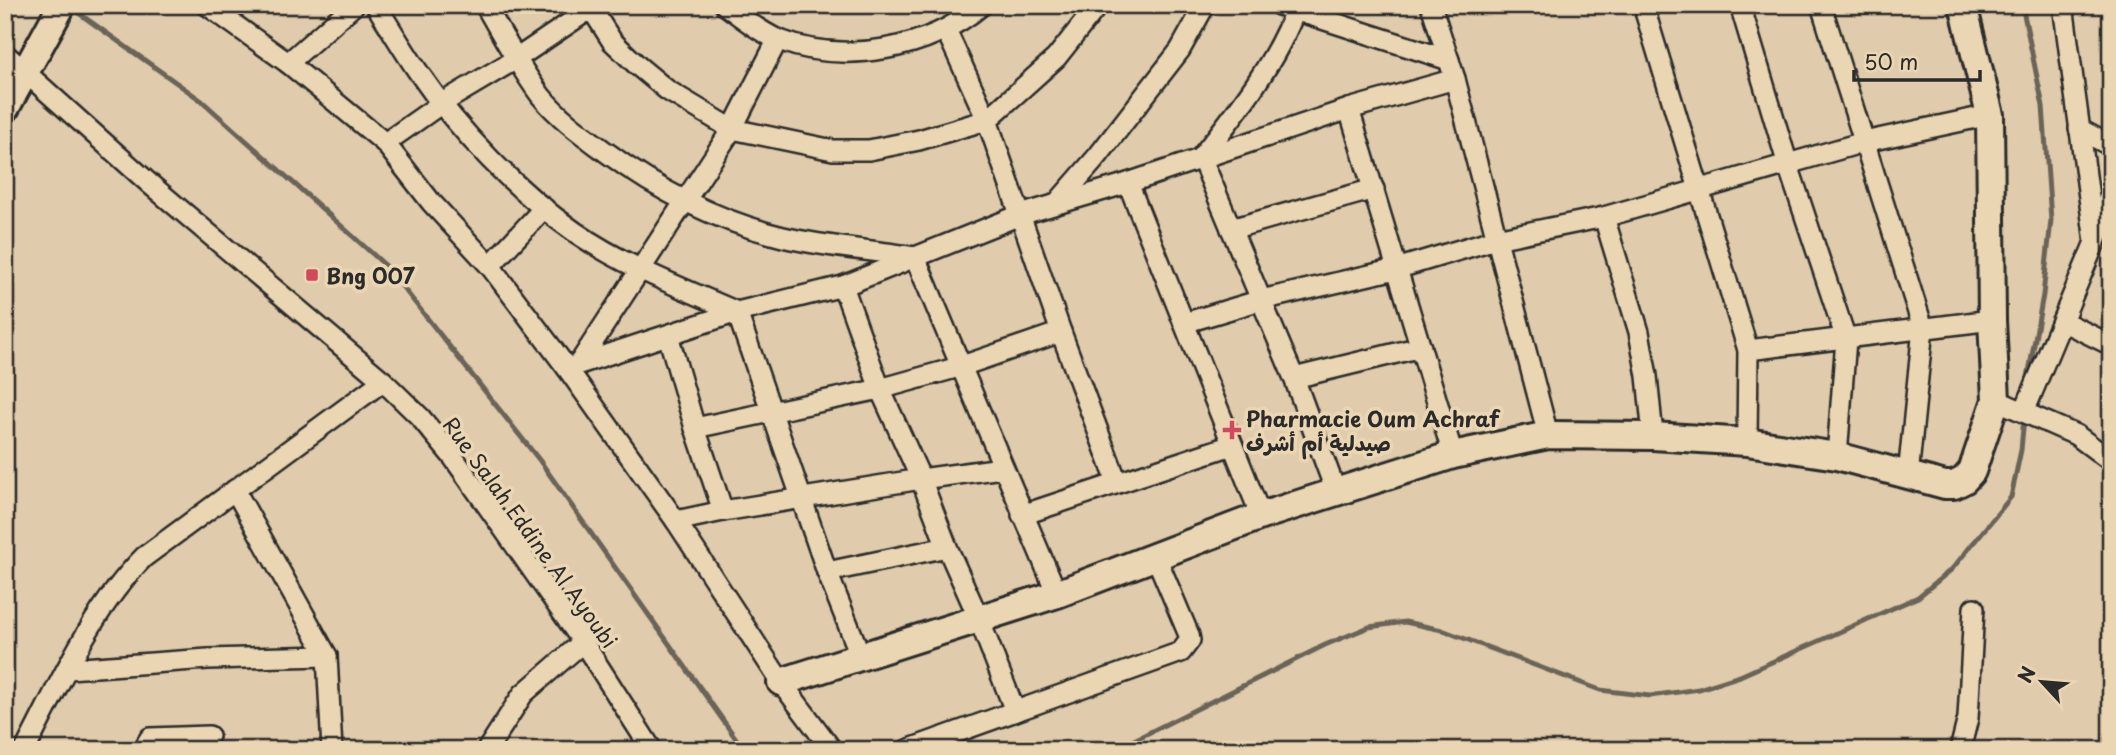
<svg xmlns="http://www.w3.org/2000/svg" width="2116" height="755" font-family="'Playpen Sans','Playpen Sans Arabic',sans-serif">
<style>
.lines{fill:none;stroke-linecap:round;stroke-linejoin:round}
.stream{stroke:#6b6459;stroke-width:5}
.street-casing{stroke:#2b2b2b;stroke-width:24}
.secondary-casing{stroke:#2b2b2b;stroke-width:32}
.street{stroke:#ebd6b4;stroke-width:19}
.secondary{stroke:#ebd6b4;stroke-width:26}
.poi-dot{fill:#d1495b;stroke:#ebd6b4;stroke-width:2.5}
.labels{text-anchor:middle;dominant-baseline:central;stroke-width:7;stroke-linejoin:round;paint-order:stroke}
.poi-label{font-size:21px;font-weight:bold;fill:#2b2b2b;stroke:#ebd6b4;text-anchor:start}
.street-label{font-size:21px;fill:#2b2b2b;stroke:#ebd6b4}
</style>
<rect width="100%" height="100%" fill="#e0ccac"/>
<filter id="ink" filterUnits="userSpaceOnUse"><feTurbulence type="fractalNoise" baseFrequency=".0143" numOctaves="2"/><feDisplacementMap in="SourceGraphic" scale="14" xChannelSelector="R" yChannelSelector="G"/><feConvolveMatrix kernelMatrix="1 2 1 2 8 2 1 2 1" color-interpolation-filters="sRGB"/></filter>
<g filter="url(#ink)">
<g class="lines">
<g class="stream">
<polyline points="2022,5 2043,106 2051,220 2043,295 2027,383"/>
<polyline points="70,7 202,101 386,266 540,461 744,750"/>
<polyline points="1114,750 1325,645 1369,627 1405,622 1442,630 1600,690 1650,696 1699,689 1740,676 1918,597 1952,569 2011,497 2021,450 2024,417"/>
</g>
<defs>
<g id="street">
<polyline points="207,5 288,63 385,143 431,202 490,266 567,368 676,521 781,682 832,750"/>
<path d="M 376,5 C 390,28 404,51 419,73 C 458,130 517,192 575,232 C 624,266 682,288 737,312 L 827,572 L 861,657"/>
<path d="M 485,5 C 503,36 520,68 541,96 C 559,118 583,135 606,152 C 660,192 717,221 783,237 C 826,247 871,250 915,257 L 1057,594"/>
<polyline points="589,5 612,41 638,66 667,90 732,129 833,150 869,150 919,140 987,120 1056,58 1098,5"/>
<path d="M 725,5 C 741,17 760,32 779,40 C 845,65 928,50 982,5"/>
<polyline points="1279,5 1449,60"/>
<path d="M 1297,5 C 1278,60 1237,112 1201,157 L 1294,378 L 1336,492"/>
<polyline points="1431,5 1455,79 1548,435"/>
<polyline points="1643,5 1748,350 1747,442"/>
<polyline points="1740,5 1788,165 1846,339 1837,456"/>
<polyline points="1821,5 1923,328 1908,476"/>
<polyline points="2063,5 2095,242"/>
<polyline points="946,30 987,120 1061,332 1117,482"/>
<polyline points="5,54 150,184 383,381 420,417 453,457 583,642 652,750"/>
<polyline points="288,63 354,5"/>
<polyline points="1349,109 1453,455"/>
<polyline points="2079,129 2111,146"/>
<polyline points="385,143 442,103 516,59 596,5"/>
<polyline points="1128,183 1261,516"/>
<polyline points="1057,203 1097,157 1180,50 1205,5"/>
<polyline points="1604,217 1639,332 1647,376 1653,436"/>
<polyline points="1231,229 1374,189"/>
<polyline points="490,266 544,208"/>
<polyline points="843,286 880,389 921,479 947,547 979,619 1015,711"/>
<polyline points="2062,321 2111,345"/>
<polyline points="1184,323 1261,300 1396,269 1496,239 1604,217 1864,142 1990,115"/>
<polyline points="668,335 695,428 723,511"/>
<polyline points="1748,350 1992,320"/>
<polyline points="580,362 732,129 778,39"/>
<polyline points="567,368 737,312 843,286 1020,215 1128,183 1349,109 1455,79"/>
<polyline points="1294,378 1421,347"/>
<polyline points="1996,400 2076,435 2111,461"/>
<polyline points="2024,412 2095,242 2111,191"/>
<polyline points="695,428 880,389 959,367 1061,332"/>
<polyline points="235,490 327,656 332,750"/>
<polyline points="1022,515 1232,445"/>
<polyline points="676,521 723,511 921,479 1002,468"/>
<polyline points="827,572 947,547"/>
<polyline points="68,669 208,659 327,656"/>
<path d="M 25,750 C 59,685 92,609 144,557 L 383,381"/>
<polyline points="147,750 147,743 150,738 209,736"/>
<polyline points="487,750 523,694 583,642"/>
<polyline points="907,750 1181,652 1190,640 1189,635 1156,557"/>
<polyline points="1960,750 1968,718 1974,608"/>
</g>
<g id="secondary">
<polyline points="5,109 62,5"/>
<polyline points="781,682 1057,594 1261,516 1336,492 1453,455 1548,435 1653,436 1747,442 1837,456 1945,485 1954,485 1964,480 1972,471 1996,400 1992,320 1990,115 1963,5"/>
</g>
</defs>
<use href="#street" class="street-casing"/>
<use href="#secondary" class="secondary-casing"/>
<use href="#street" class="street"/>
<use href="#secondary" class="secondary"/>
</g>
</g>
<g class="poi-dot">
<rect x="305" y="268" width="14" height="14" rx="3.5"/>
<path d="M1228.5 419.5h7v7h7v7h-7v7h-7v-7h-7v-7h7z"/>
</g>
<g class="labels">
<g class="poi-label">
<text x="326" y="275">Bng 007</text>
<text x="1246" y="418">Pharmacie Oum Achraf<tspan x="1246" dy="24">صيدلية أم أشرف</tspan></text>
</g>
<g class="street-label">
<text transform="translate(531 532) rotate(54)">Rue Salah Eddine Al Ayoubi</text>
</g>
</g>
<rect width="2116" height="755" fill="none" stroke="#ebd6b4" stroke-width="28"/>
<rect x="14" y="14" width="2088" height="727" fill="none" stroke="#2b2b2b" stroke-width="2.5" filter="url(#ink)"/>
<g transform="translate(2042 682) rotate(296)" stroke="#ebd6b4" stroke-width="5" paint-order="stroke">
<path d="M0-5L12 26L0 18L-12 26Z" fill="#2b2b2b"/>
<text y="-10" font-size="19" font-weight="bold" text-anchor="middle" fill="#2b2b2b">N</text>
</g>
<path d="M1854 70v10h126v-10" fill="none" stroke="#2b2b2b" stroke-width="3.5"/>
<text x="1864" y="70" font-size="21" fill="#2b2b2b" stroke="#ebd6b4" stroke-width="5" paint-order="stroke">50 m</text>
</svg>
